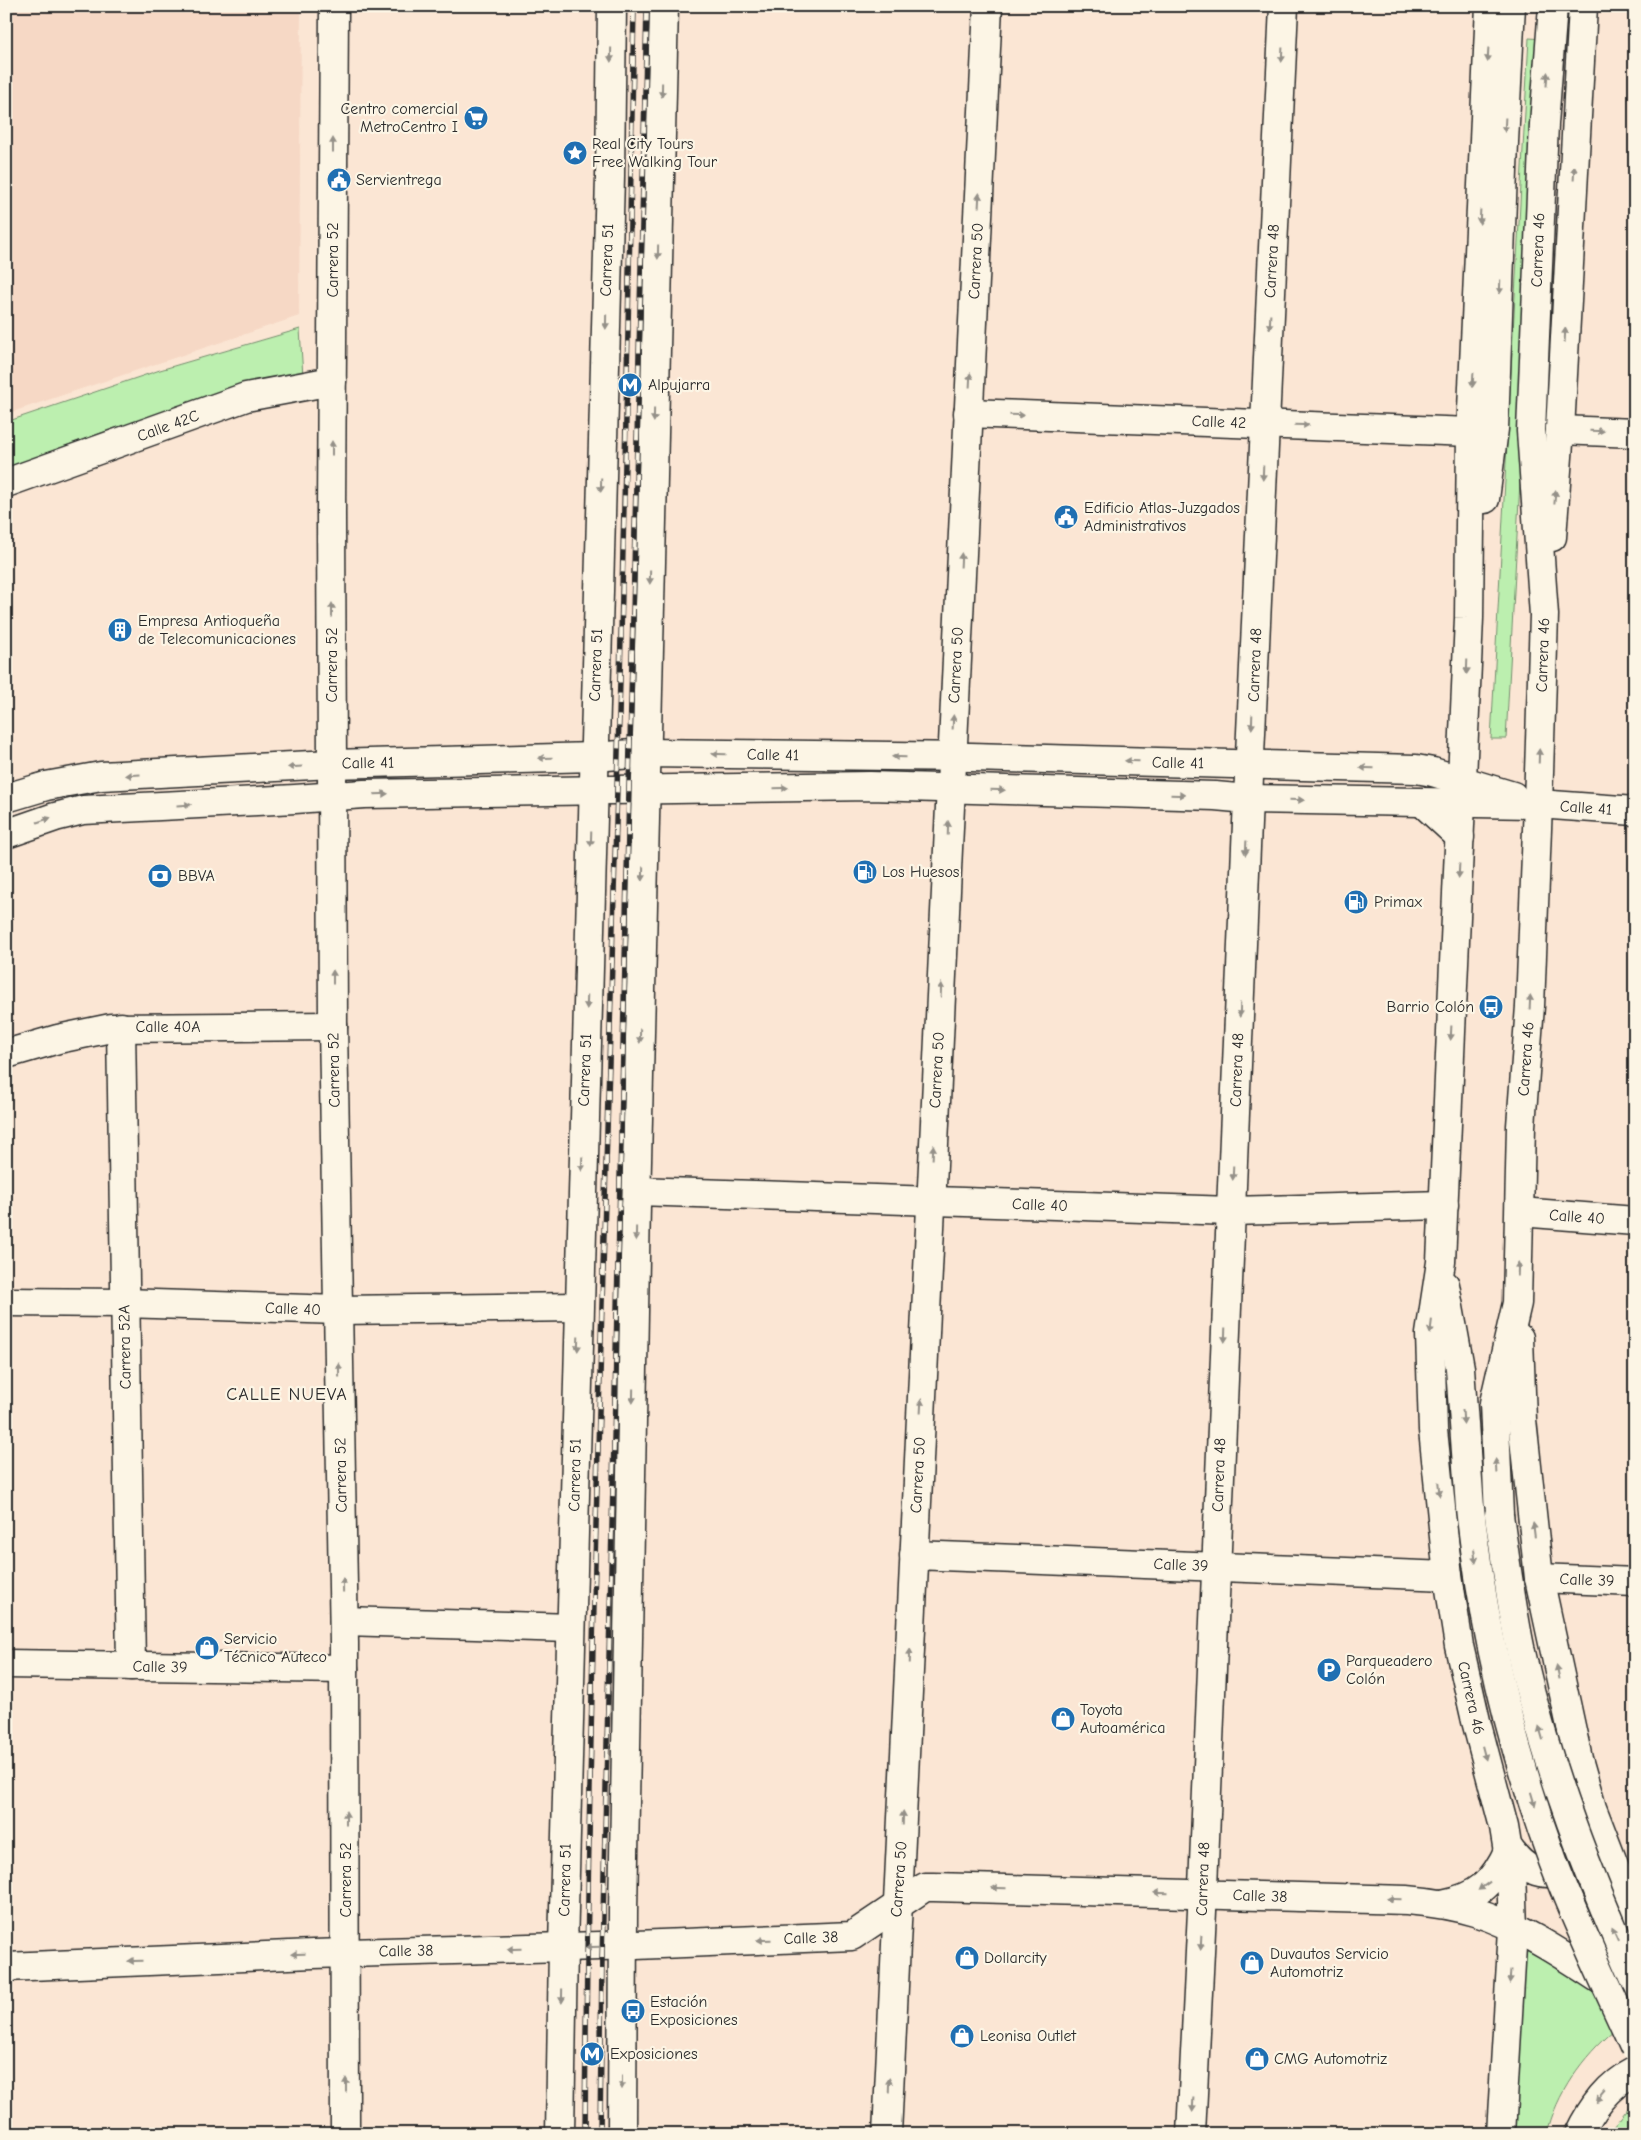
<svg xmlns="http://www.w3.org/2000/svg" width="1641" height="2140" font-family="'Comic Neue',sans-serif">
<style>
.built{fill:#f6d8c5}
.green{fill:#bcefaf;stroke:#748d6d}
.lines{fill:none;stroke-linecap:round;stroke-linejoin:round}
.minor-casing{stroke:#2b2b2b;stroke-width:31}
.major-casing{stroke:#2b2b2b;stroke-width:31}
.minor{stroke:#fcf5e5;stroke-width:28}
.major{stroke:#fcf5e5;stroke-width:28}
.rail-casing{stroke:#2b2b2b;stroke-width:5.5}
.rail{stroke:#fcf5e5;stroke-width:4;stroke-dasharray:11;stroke-linecap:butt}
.major-bridge-casing{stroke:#2b2b2b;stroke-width:31;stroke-linecap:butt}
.major-bridge{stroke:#fcf5e5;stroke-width:28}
.oneway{fill:#949088}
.labels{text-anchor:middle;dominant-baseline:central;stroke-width:4.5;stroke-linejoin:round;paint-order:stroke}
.poi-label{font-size:16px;fill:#2b2b2b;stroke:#fcf5e5;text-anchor:start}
.street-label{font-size:16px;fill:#2b2b2b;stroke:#fcf5e5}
.neighbourhood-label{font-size:18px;letter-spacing:1px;fill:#2b2b2b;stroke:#fcf5e5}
</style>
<rect width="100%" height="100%" fill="#fbe6d4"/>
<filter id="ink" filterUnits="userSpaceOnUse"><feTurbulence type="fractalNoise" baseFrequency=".02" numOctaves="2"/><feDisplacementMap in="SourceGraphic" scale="10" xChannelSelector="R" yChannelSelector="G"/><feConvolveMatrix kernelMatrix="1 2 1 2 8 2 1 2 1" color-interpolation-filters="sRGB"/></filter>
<g filter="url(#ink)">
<polygon class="built" points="6,6 301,6 299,316 6,414"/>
<g class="green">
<polygon points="1529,38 1544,39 1506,739 1491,739"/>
<polygon points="300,329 303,377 229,392 109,430 6,468 6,422 160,370"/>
<path d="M 1526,1951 L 1589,1986 L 1614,2030 C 1583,2056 1556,2094 1547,2134 L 1515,2134 Z"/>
<polygon points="1635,2100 1635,2134 1609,2134"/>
</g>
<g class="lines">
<defs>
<g id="minor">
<polyline points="968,413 1471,432"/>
<polyline points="1560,430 1635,433"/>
<polyline points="6,483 246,397 332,381"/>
<polyline points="6,798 46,786 101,776 332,764 594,757 645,753 971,757 1416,769 1433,772 1513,796"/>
<polyline points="6,834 55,817 83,810 295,799 364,794 870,786 1215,796 1248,799 1538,804 1635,811"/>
<polyline points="121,1027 131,1666"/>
<polyline points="6,1054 58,1039 111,1028 333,1026"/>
<polyline points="637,1191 1231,1211 1444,1205"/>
<polyline points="1520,1212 1635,1221"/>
<polyline points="6,1302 124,1303 338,1310 579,1307"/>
<polyline points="914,1555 1448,1576"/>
<polyline points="1539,1578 1635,1582"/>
<polyline points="344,1621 571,1628"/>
<polyline points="6,1664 344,1669"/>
<path d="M 6,1967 L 313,1954 L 636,1945 L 852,1936 L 925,1887 L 934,1887 L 1407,1900 C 1430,1902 1452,1905 1475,1912 C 1530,1929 1586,1971 1635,2002"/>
<polyline points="560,2134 563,1947 610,177 612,6"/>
<polyline points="622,2134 623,1911 636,1204 664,6"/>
<polyline points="1191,2134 1202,1911 1248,799 1284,6"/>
</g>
<g id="major">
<polyline points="334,6 331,513 333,1026 344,1643 345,2134"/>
<polyline points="1490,6 1471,432 1469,618 1441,1262 1430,1334 1433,1430 1448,1576 1459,1646 1476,1721 1504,1827 1511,1870 1513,1929 1501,2134"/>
<polyline points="1485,499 1494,429 1504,142 1511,6"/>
<polyline points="1552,537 1560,430 1583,6"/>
<polyline points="1423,803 1460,837"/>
<polyline points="1445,1285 1460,1368 1470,1508"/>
<polyline points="1519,1338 1522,1420 1539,1578 1578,1759 1592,1808 1635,1919"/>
<polyline points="1499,1515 1494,1403 1517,1303 1521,1126 1530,1006 1538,804 1544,615 1531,431 1544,124 1553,6"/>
<path d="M 1509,1849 C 1516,1858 1524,1868 1536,1871 C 1559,1879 1590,1864 1596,1840"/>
<path d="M 1442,1904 C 1479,1897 1494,1882 1509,1849"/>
<polyline points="887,2134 988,6"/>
<path d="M 1579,2134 C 1592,2107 1608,2085 1635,2071"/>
</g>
</defs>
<use href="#minor" class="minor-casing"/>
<use href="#major" class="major-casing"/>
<use href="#minor" class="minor"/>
<use href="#major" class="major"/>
<defs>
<g id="rail">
<path d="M 585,2134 C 589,1649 607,1164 620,680 C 626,455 630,231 634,6"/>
<polyline points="600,2134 602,1961 647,6"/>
</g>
</defs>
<use href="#rail" class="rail-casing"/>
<use href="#rail" class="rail"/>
<defs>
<g id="major-bridge">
<path d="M 1470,1508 C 1483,1628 1511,1747 1553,1861 C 1577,1925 1607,1986 1635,2048"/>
<path d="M 1499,1515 C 1506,1563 1512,1613 1523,1661 C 1548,1771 1589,1876 1635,1979"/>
</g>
</defs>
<use href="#major-bridge" class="major-bridge-casing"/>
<use href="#major-bridge" class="major-bridge"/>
</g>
<defs><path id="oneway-solid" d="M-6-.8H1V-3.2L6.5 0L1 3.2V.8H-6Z" transform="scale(1.25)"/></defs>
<g class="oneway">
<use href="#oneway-solid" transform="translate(611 55) rotate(91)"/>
<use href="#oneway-solid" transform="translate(1282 55) rotate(93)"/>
<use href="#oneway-solid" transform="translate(1488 55) rotate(93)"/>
<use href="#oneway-solid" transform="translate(1547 79) rotate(-86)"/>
<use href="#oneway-solid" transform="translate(662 90) rotate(91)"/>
<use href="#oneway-solid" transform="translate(1505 125) rotate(93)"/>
<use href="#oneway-solid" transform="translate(333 145) rotate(-90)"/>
<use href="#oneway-solid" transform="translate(1574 173) rotate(-87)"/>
<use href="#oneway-solid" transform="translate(979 200) rotate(-87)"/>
<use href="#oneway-solid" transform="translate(1480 217) rotate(93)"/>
<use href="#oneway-solid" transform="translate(658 252) rotate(91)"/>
<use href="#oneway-solid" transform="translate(1500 287) rotate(92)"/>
<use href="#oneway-solid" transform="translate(606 322) rotate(91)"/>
<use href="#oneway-solid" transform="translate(1270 322) rotate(93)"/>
<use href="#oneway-solid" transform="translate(1565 335) rotate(-87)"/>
<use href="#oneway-solid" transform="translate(970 380) rotate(-87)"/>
<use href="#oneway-solid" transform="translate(1473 380) rotate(93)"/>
<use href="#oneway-solid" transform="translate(654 415) rotate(91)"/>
<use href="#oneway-solid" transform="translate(1017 415) rotate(2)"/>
<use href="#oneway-solid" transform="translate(1302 425) rotate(2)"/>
<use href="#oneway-solid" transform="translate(1597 431) rotate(2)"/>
<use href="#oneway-solid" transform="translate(332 448) rotate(-90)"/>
<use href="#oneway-solid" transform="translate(1263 473) rotate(92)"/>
<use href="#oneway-solid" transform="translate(601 485) rotate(92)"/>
<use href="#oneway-solid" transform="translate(1555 497) rotate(-85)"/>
<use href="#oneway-solid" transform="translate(961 560) rotate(-87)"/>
<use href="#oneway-solid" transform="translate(650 577) rotate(91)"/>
<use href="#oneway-solid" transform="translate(332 610) rotate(-90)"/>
<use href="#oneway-solid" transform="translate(1467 667) rotate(92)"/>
<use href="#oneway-solid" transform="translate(953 722) rotate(-87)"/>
<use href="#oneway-solid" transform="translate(1252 722) rotate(92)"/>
<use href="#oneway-solid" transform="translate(719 754) rotate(-179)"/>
<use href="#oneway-solid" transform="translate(1539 756) rotate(-88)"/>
<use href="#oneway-solid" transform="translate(899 757) rotate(-179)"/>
<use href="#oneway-solid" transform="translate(545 758) rotate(179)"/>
<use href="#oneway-solid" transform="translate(1132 761) rotate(-179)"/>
<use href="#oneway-solid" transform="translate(295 767) rotate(176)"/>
<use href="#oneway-solid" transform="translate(1367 768) rotate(-178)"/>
<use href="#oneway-solid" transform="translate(133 775) rotate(177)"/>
<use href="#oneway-solid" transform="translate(781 788) rotate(-1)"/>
<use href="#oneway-solid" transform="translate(998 790) rotate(2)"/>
<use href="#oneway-solid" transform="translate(381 794) rotate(-1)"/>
<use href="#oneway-solid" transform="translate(1178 795) rotate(2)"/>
<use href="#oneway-solid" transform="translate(1297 800) rotate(1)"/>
<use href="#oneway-solid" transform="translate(184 805) rotate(-3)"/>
<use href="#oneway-solid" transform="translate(44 820) rotate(-19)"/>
<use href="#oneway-solid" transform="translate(948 828) rotate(-88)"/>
<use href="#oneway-solid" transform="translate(591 839) rotate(92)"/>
<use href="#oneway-solid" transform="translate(1246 848) rotate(93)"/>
<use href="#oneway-solid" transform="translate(1459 871) rotate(93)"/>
<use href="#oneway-solid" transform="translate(643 874) rotate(91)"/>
<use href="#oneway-solid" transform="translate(333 977) rotate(-90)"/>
<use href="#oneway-solid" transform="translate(941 990) rotate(-87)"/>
<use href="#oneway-solid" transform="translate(587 1002) rotate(92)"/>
<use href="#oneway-solid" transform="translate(1530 1002) rotate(-87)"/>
<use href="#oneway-solid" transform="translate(1240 1010) rotate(92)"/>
<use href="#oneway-solid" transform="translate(1451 1033) rotate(93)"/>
<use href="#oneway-solid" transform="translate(640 1036) rotate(91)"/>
<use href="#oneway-solid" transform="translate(933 1152) rotate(-87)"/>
<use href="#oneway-solid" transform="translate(582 1164) rotate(92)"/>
<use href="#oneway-solid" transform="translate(1233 1173) rotate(92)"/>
<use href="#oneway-solid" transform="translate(636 1234) rotate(91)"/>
<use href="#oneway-solid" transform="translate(1518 1269) rotate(-88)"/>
<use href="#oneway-solid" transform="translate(1431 1327) rotate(97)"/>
<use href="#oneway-solid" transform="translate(1225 1335) rotate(92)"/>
<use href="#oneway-solid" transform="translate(578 1344) rotate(92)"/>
<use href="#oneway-solid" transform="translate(339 1370) rotate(-91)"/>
<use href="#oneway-solid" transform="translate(633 1396) rotate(91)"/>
<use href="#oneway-solid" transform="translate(921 1406) rotate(-87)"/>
<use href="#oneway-solid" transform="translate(1463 1417) rotate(86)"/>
<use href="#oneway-solid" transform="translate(1496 1466) rotate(-93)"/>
<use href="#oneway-solid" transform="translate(1439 1489) rotate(84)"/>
<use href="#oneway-solid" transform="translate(1534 1530) rotate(-97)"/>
<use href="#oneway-solid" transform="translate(1475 1556) rotate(83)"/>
<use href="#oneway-solid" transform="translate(343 1585) rotate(-91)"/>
<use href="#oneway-solid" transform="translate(910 1656) rotate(-88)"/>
<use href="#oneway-solid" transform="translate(1558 1672) rotate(-102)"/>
<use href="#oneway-solid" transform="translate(1541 1733) rotate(-106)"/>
<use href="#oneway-solid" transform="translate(1484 1753) rotate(75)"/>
<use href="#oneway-solid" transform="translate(1533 1799) rotate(73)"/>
<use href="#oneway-solid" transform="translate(346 1818) rotate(-90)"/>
<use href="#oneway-solid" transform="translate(903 1818) rotate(-88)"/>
<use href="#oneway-solid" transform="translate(1484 1886) rotate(144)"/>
<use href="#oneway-solid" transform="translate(999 1888) rotate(-178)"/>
<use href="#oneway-solid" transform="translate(1161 1893) rotate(-178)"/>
<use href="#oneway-solid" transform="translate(1394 1899) rotate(-178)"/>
<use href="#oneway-solid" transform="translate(1615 1934) rotate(-114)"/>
<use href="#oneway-solid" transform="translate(764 1940) rotate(178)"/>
<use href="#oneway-solid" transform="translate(1201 1943) rotate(93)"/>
<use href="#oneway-solid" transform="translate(593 1947) rotate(178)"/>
<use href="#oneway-solid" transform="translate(514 1949) rotate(179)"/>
<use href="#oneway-solid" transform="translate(298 1954) rotate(178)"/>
<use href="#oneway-solid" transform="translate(135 1961) rotate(178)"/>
<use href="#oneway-solid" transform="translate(1510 1977) rotate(94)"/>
<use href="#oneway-solid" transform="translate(562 1996) rotate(91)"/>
<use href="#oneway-solid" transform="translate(622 2082) rotate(90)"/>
<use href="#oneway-solid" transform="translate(346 2085) rotate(-90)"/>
<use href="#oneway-solid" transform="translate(889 2085) rotate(-88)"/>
<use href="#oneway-solid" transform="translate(1601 2097) rotate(130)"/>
<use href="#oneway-solid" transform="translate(1193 2105) rotate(93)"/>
</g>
</g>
<defs>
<symbol id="supermarket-disc" viewBox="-11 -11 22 22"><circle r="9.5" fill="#1f6fb2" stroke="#fcf5e5"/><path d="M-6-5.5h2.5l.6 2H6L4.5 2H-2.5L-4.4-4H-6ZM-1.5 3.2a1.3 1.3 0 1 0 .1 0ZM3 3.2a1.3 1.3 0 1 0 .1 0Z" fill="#fff"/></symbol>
<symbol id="sight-disc" viewBox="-11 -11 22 22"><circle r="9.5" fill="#1f6fb2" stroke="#fcf5e5"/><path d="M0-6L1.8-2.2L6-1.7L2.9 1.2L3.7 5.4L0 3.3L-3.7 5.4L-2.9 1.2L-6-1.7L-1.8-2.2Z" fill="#fff"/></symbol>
<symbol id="civic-disc" viewBox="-11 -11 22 22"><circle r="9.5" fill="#1f6fb2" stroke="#fcf5e5"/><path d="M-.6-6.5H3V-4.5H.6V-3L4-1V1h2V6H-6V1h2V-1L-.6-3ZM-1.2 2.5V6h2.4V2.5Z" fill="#fff"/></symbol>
<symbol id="metro-disc" viewBox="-11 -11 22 22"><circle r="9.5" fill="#1f6fb2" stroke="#fcf5e5"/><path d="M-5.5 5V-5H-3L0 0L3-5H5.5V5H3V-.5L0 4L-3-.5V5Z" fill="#fff"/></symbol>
<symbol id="building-disc" viewBox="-11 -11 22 22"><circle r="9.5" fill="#1f6fb2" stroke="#fcf5e5"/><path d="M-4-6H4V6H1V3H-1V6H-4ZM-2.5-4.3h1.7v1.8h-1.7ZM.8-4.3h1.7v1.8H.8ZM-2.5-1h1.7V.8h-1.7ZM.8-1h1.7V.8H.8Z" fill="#fff"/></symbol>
<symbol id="fuel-disc" viewBox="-11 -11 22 22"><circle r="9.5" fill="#1f6fb2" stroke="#fcf5e5"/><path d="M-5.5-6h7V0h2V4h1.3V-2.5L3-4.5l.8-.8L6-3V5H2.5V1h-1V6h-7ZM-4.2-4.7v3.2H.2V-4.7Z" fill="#fff"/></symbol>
<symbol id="bank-disc" viewBox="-11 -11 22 22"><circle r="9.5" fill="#1f6fb2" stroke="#fcf5e5"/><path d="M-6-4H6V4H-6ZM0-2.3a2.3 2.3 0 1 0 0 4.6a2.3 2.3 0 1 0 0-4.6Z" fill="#fff"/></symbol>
<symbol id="bus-disc" viewBox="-11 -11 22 22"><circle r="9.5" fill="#1f6fb2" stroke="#fcf5e5"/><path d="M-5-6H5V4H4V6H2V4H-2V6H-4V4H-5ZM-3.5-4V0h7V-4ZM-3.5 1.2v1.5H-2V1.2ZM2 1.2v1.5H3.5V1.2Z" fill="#fff"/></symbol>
<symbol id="shop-disc" viewBox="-11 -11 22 22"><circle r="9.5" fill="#1f6fb2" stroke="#fcf5e5"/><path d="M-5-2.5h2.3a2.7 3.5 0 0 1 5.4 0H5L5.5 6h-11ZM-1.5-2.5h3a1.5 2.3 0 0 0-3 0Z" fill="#fff"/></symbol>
<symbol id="parking-disc" viewBox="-11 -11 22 22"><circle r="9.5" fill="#1f6fb2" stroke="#fcf5e5"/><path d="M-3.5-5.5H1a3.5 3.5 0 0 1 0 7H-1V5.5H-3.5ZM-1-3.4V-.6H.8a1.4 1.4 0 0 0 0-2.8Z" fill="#fff"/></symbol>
</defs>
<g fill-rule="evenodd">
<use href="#supermarket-disc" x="462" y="104" width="28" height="28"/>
<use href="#sight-disc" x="561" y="139" width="28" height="28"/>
<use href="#civic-disc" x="325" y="166" width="28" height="28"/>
<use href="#metro-disc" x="616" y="371" width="28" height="28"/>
<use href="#civic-disc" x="1052" y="503" width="28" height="28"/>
<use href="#building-disc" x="106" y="616" width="28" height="28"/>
<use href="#fuel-disc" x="851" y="858" width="28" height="28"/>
<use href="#bank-disc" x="146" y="862" width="28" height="28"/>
<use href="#fuel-disc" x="1342" y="888" width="28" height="28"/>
<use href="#bus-disc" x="1477" y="993" width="28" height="28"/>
<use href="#shop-disc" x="193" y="1634" width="28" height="28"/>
<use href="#parking-disc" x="1315" y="1656" width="28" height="28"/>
<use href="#shop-disc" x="1049" y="1705" width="28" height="28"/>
<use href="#shop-disc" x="953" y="1944" width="28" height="28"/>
<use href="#shop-disc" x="1238" y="1949" width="28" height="28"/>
<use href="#bus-disc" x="619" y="1997" width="28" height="28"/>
<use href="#shop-disc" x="948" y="2022" width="28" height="28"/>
<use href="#metro-disc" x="578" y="2040" width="28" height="28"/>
<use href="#shop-disc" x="1243" y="2045" width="28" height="28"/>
</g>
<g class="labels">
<g class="poi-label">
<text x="458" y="109" text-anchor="end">Centro comercial<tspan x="458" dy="18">MetroCentro I</tspan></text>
<text x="592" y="144">Real City Tours<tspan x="592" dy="18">Free Walking Tour</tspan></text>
<text x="356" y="180">Servientrega</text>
<text x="648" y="385">Alpujarra</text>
<text x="1084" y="508">Edificio Atlas-Juzgados<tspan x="1084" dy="18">Administrativos</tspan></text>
<text x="138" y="621">Empresa Antioqueña<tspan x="138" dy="18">de Telecomunicaciones</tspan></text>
<text x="882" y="872">Los Huesos</text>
<text x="178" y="876">BBVA</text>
<text x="1374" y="902">Primax</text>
<text x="1474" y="1007" text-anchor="end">Barrio Colón</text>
<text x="224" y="1639">Servicio<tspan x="224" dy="18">Técnico Auteco</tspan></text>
<text x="1346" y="1661">Parqueadero<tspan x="1346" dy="18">Colón</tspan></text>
<text x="1080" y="1710">Toyota<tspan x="1080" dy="18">Autoamérica</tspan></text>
<text x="1270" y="1954">Duvautos Servicio<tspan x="1270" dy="18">Automotriz</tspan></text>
<text x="984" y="1958">Dollarcity</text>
<text x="650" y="2002">Estación<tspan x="650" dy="18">Exposiciones</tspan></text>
<text x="980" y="2036">Leonisa Outlet</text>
<text x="610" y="2054">Exposiciones</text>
<text x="1274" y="2059">CMG Automotriz</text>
</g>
<g class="street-label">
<text transform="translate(1538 250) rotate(-88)">Carrera 46</text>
<text transform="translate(333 260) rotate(-90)">Carrera 52</text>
<text transform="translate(607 260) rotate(-88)">Carrera 51</text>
<text transform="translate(976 261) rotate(-87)">Carrera 50</text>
<text transform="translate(1272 261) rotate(-87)">Carrera 48</text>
<text transform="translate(1219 422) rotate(2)">Calle 42</text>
<text transform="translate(168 426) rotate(-20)">Calle 42C</text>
<text transform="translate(1543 655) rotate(-88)">Carrera 46</text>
<text transform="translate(332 665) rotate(-90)">Carrera 52</text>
<text transform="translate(596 665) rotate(-88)">Carrera 51</text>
<text transform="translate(956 665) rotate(-87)">Carrera 50</text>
<text transform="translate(1255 665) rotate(-88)">Carrera 48</text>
<text transform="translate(773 755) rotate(1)">Calle 41</text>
<text transform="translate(368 763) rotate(-1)">Calle 41</text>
<text transform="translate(1178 763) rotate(1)">Calle 41</text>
<text transform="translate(1586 808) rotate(4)">Calle 41</text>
<text x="168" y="1027">Calle 40A</text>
<text transform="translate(1526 1059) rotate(-86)">Carrera 46</text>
<text transform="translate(334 1070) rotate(-91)">Carrera 52</text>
<text transform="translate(585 1070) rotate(-88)">Carrera 51</text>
<text transform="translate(937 1070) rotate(-87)">Carrera 50</text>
<text transform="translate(1237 1070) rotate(-88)">Carrera 48</text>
<text transform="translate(1040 1205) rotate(2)">Calle 40</text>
<text transform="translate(1577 1217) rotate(4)">Calle 40</text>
<text transform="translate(293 1309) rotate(2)">Calle 40</text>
<text transform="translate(125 1347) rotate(-91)">Carrera 52A</text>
<text transform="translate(341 1475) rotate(-91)">Carrera 52</text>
<text transform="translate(575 1475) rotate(-89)">Carrera 51</text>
<text transform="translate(918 1475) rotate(-87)">Carrera 50</text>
<text transform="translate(1219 1475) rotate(-88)">Carrera 48</text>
<text transform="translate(1181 1565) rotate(2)">Calle 39</text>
<text transform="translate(1587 1580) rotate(2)">Calle 39</text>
<text transform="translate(160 1667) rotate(1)">Calle 39</text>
<text transform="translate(1471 1698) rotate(77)">Carrera 46</text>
<text transform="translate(899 1879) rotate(-86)">Carrera 50</text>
<text transform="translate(1203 1879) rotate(-88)">Carrera 48</text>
<text transform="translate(346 1880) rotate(-90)">Carrera 52</text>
<text transform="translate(565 1880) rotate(-89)">Carrera 51</text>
<text transform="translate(1260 1896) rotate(2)">Calle 38</text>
<text transform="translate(811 1938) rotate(-2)">Calle 38</text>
<text transform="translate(406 1951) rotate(-1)">Calle 38</text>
</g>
<g class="neighbourhood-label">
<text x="287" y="1394">CALLE NUEVA</text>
</g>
</g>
<rect width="1641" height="2140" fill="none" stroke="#fcf5e5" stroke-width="25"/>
<rect x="12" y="12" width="1616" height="2115" fill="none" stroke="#2b2b2b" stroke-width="2" filter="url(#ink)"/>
</svg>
